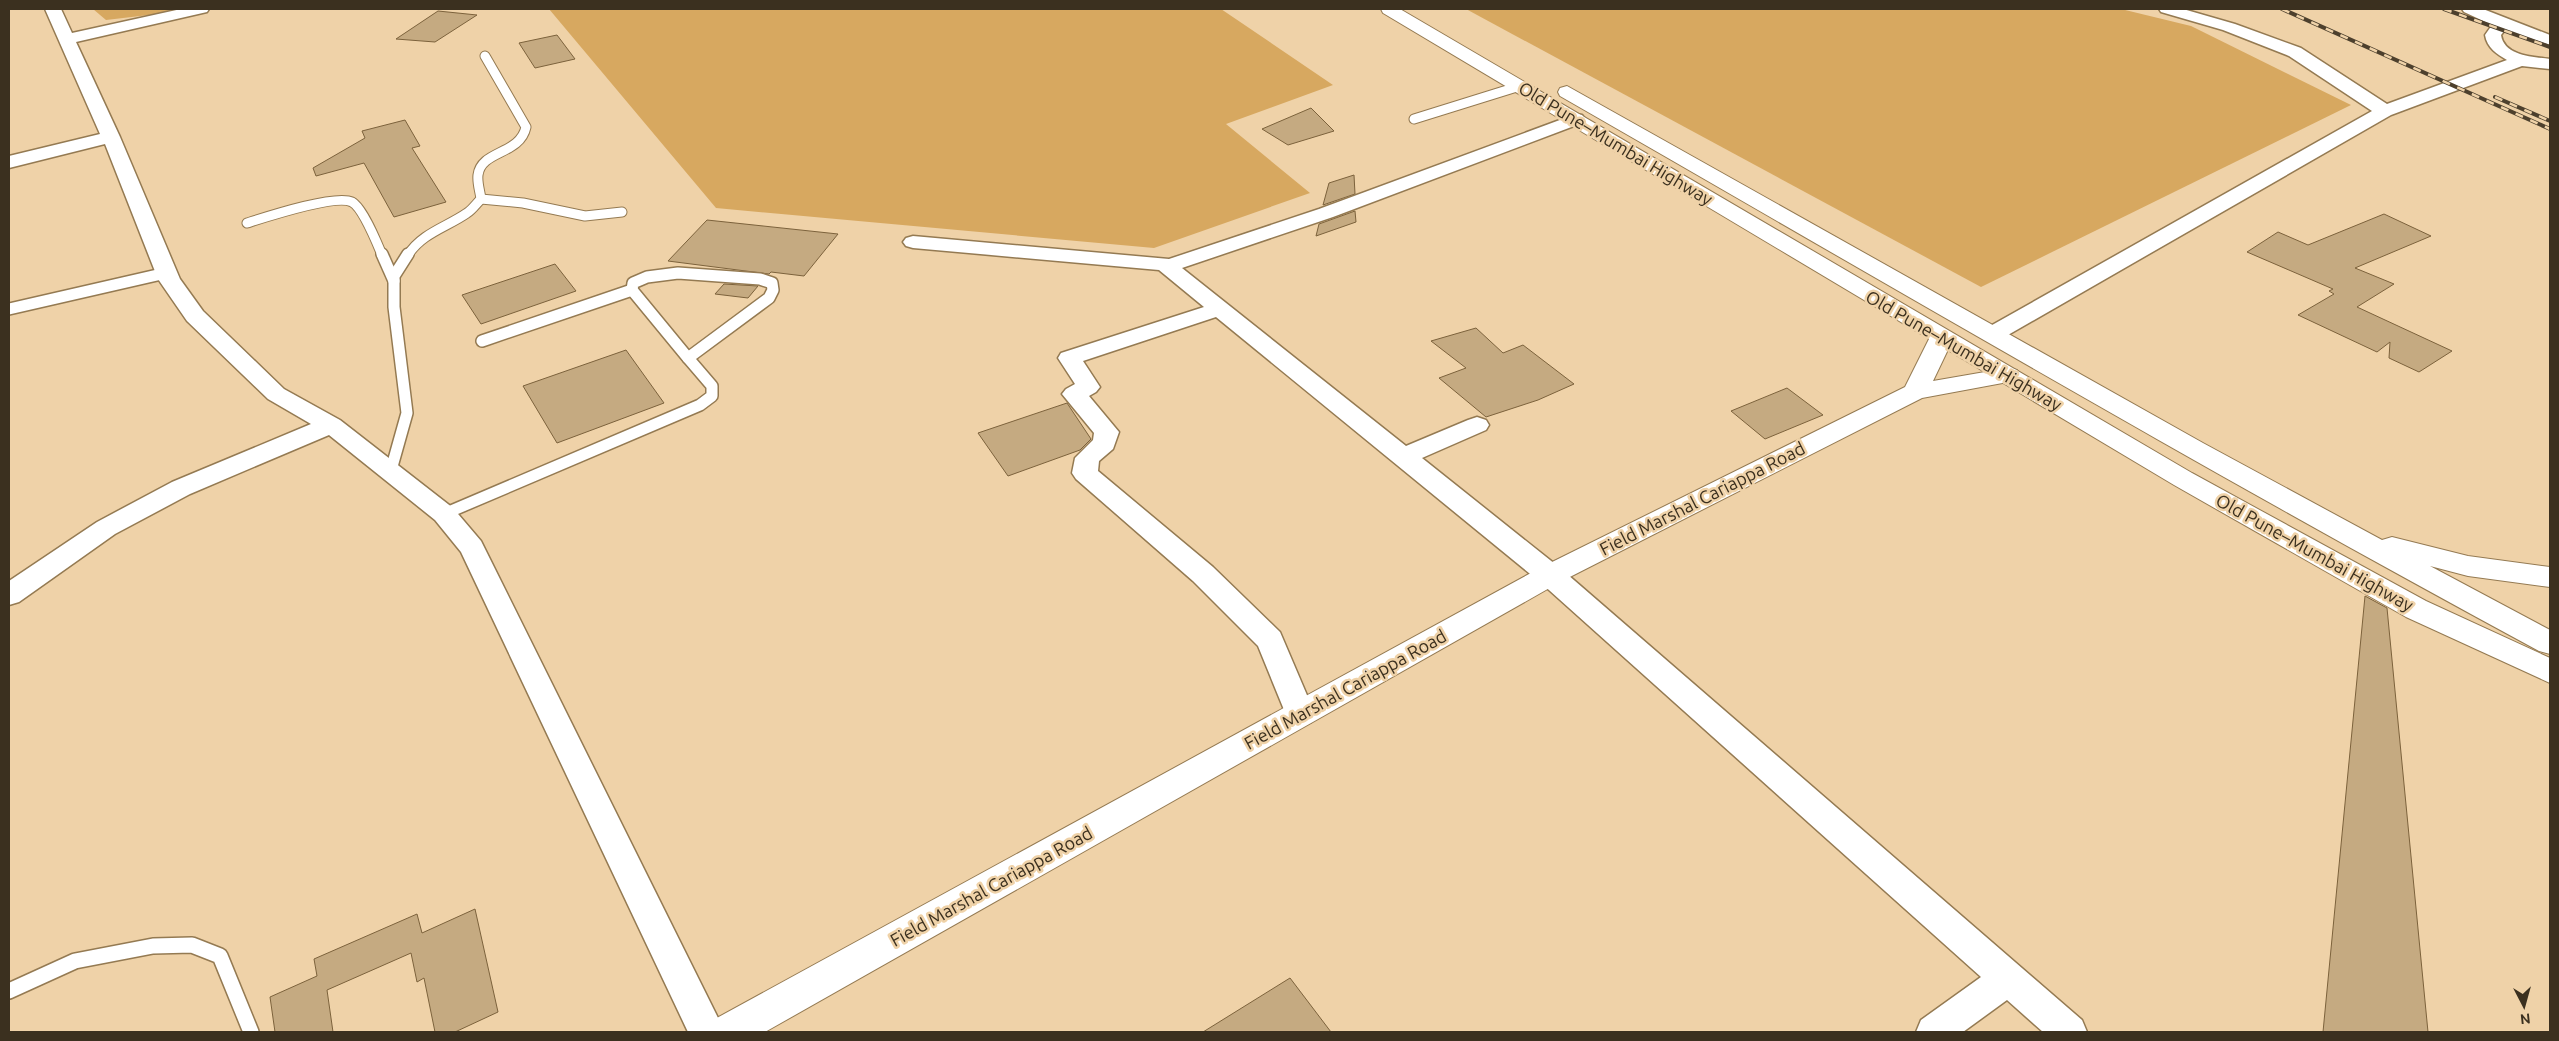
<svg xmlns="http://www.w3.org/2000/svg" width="2559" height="1041" font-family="Ubuntu,sans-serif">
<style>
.green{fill:#d7a860}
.building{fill:#c5aa81;stroke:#7c623c}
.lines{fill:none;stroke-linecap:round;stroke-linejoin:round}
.service-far2-casing{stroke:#947a52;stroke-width:11}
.service-far1-casing{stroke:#947a52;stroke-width:14}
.service-casing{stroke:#947a52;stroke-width:18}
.minor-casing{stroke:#947a52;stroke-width:3}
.tertiary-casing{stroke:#947a52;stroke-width:2}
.trunk-casing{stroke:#947a52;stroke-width:2}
.service-far2{stroke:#fff;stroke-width:9}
.service-far1{stroke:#fff;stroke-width:11}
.service{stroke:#fff;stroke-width:15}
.minor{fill:#fff;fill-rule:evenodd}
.tertiary{fill:#fff;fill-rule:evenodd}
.trunk{fill:#fff;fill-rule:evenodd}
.rail-casing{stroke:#4d402d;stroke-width:4}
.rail{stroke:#efd2a8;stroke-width:2.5;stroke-dasharray:8;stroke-linecap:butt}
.labels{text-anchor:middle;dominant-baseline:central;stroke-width:5;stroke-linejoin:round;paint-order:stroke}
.street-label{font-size:18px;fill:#3b301f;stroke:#efd2a8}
</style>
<rect width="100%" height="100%" fill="#efd2a8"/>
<g class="green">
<polygon points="93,9 200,9 106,20"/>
<polygon points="549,9 1221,9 1333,85 1226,124 1310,193 1154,248 716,208"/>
<polygon points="1466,9 2121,9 2191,26 2351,105 1981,287"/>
</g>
<g class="building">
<polygon points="438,11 477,15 435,42 396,39"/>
<polygon points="557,35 575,59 535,68 519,43"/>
<polygon points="1311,108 1334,131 1288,145 1262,129"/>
<polygon points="405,120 420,146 412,148 446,202 394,217 364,163 316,176 313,168 365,138 362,131"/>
<polygon points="1354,175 1355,194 1323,205 1329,183"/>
<polygon points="1355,211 1356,222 1316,236 1319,224"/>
<polygon points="2384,214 2431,236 2355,268 2394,284 2357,307 2452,351 2419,372 2389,358 2390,342 2377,352 2298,315 2334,294 2329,291 2333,289 2247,252 2278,232 2308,245"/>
<polygon points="707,220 838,234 804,276 771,272 769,274 668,261"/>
<polygon points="555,264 576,291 481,324 462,295"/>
<polygon points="724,284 758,286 748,298 715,294"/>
<polygon points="1476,328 1503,353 1523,345 1574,384 1538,400 1486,417 1439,378 1466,368 1431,341"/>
<polygon points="626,350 664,403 557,443 523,386"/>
<polygon points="1787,388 1823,415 1765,439 1731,411"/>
<polygon points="1067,403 1091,439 1080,450 1008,476 978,433"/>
<polygon points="2365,596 2387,608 2428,1032 2323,1032"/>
<polygon points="475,909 498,1012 455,1032 435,1032 424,978 417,982 411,953 327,990 333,1032 275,1032 270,997 317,976 314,959 417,914 422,933"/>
<polygon points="1290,978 1331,1032 1203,1032"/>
</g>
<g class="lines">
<defs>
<g id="service-far2">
<polyline points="1414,119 1520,86"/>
<polyline points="481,199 523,203 585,216 622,212"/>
<path d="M 247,223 C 266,217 336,194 352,202 C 363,208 377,243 382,255"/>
<path d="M 408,255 C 422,233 447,227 467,213 C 472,210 476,204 481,199 C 480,191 477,183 478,175 C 481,150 520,155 526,127 L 485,56"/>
</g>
<g id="service-far1">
<polyline points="382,254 394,281"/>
<polygon points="678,273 760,279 772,283 773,290 769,298 688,358 632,290 633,283 647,277"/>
<polyline points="9,309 166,273"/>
<polyline points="482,341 632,290"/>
<polyline points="391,470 407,413 394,307 394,276 408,254"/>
<polyline points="444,514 700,405 712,396 712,386 688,358"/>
</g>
<polyline id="service" points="9,991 75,961 153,946 192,945 220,956 251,1032"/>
<g id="minor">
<polygon points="45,9 61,9 72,33 181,9 209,9 207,12 76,42 120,137 180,279 203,311 284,389 340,420 453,508 481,541 725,1032 688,1032 461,552 435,520 329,435 190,494 115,534 19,602 9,605 9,581 97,522 172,482 311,424 268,399 187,321 158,279 105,144 9,168 9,156 100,134"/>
<path d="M 2159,9 L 2183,9 L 2235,24 L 2301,48 L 2387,104 L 2507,60 C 2497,54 2487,48 2485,35 L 2492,25 L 2464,12 L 2462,9 L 2483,9 L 2550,35 L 2550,45 L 2505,30 L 2501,35 C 2504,56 2534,57 2550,59 L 2550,69 L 2522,66 L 2391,115 L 2001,339 L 1993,341 L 1985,339 L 1982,334 L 1985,329 L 2372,111 L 2289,56 L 2223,30 L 2161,12 Z"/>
<polygon points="1576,114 1582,115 1585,119 1582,123 1333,217 1182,268 1406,446 1468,420 1477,417 1486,420 1489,425 1486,430 1422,458 1560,568 2082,1020 2087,1032 2043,1032 2007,1000 1963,1032 1916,1032 1921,1020 1981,977 1540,582 1216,317 1083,361 1100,387 1096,392 1089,396 1119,432 1113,449 1099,461 1098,471 1213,567 1280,632 1315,714 1311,722 1300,726 1289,722 1258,646 1193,581 1076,479 1072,473 1075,458 1093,440 1094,433 1062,394 1066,389 1075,384 1058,358 1061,353 1204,307 1159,270 913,248 906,246 903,242 906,238 913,236 1169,259 1319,209"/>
</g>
<polygon id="tertiary" points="1942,330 1950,332 1954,337 1933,381 2008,368 2017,370 2020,375 2017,380 2008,382 1922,398 1560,582 765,1032 710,1032 715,1019 1540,568 1905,387 1930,337 1934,332"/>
<g id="trunk">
<polygon points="1381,9 1400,9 2192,473 2426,601 2550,658 2550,683 2406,617 2174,485 1383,13"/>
<path d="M 1567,86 L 2203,443 L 2382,540 L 2392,537 L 2468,556 L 2550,567 L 2550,587 L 2468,576 L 2430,566 L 2550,630 L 2550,654 L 2539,651 C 2209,473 1886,283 1560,96 L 1558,92 L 1560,88 Z"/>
</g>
</defs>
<use href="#service-far2" class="service-far2-casing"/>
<use href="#service-far1" class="service-far1-casing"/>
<use href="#service" class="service-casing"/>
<use href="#minor" class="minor-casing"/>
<use href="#tertiary" class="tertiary-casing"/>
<use href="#trunk" class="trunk-casing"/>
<use href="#service-far2" class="service-far2"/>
<use href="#service-far1" class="service-far1"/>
<use href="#service" class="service"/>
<use href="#minor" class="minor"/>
<use href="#tertiary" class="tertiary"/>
<use href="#trunk" class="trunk"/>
<defs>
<g id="rail">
<polyline points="2282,9 2550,129"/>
<polyline points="2444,9 2550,47"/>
<polyline points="2495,97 2550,121"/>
</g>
</defs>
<use href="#rail" class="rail-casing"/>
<use href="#rail" class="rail"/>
</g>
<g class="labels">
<g class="street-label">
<text transform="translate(1616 143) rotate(31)">Old Pune–Mumbai Highway</text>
<text transform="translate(1964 350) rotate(30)">Old Pune–Mumbai Highway</text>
<text transform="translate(1702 498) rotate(-27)">Field Marshal Cariappa Road</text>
<text transform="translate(2315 552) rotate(29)">Old Pune–Mumbai Highway</text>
<text transform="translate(1345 689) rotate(-29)">Field Marshal Cariappa Road</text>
<text transform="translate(991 886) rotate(-29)">Field Marshal Cariappa Road</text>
</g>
</g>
<rect width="2559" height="1041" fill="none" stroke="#3b301f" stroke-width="20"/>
<g transform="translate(2524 1006) rotate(174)" stroke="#efd2a8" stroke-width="4" paint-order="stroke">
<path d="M0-4L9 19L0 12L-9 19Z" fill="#3b301f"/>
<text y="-8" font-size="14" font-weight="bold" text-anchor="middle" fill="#3b301f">N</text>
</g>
</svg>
